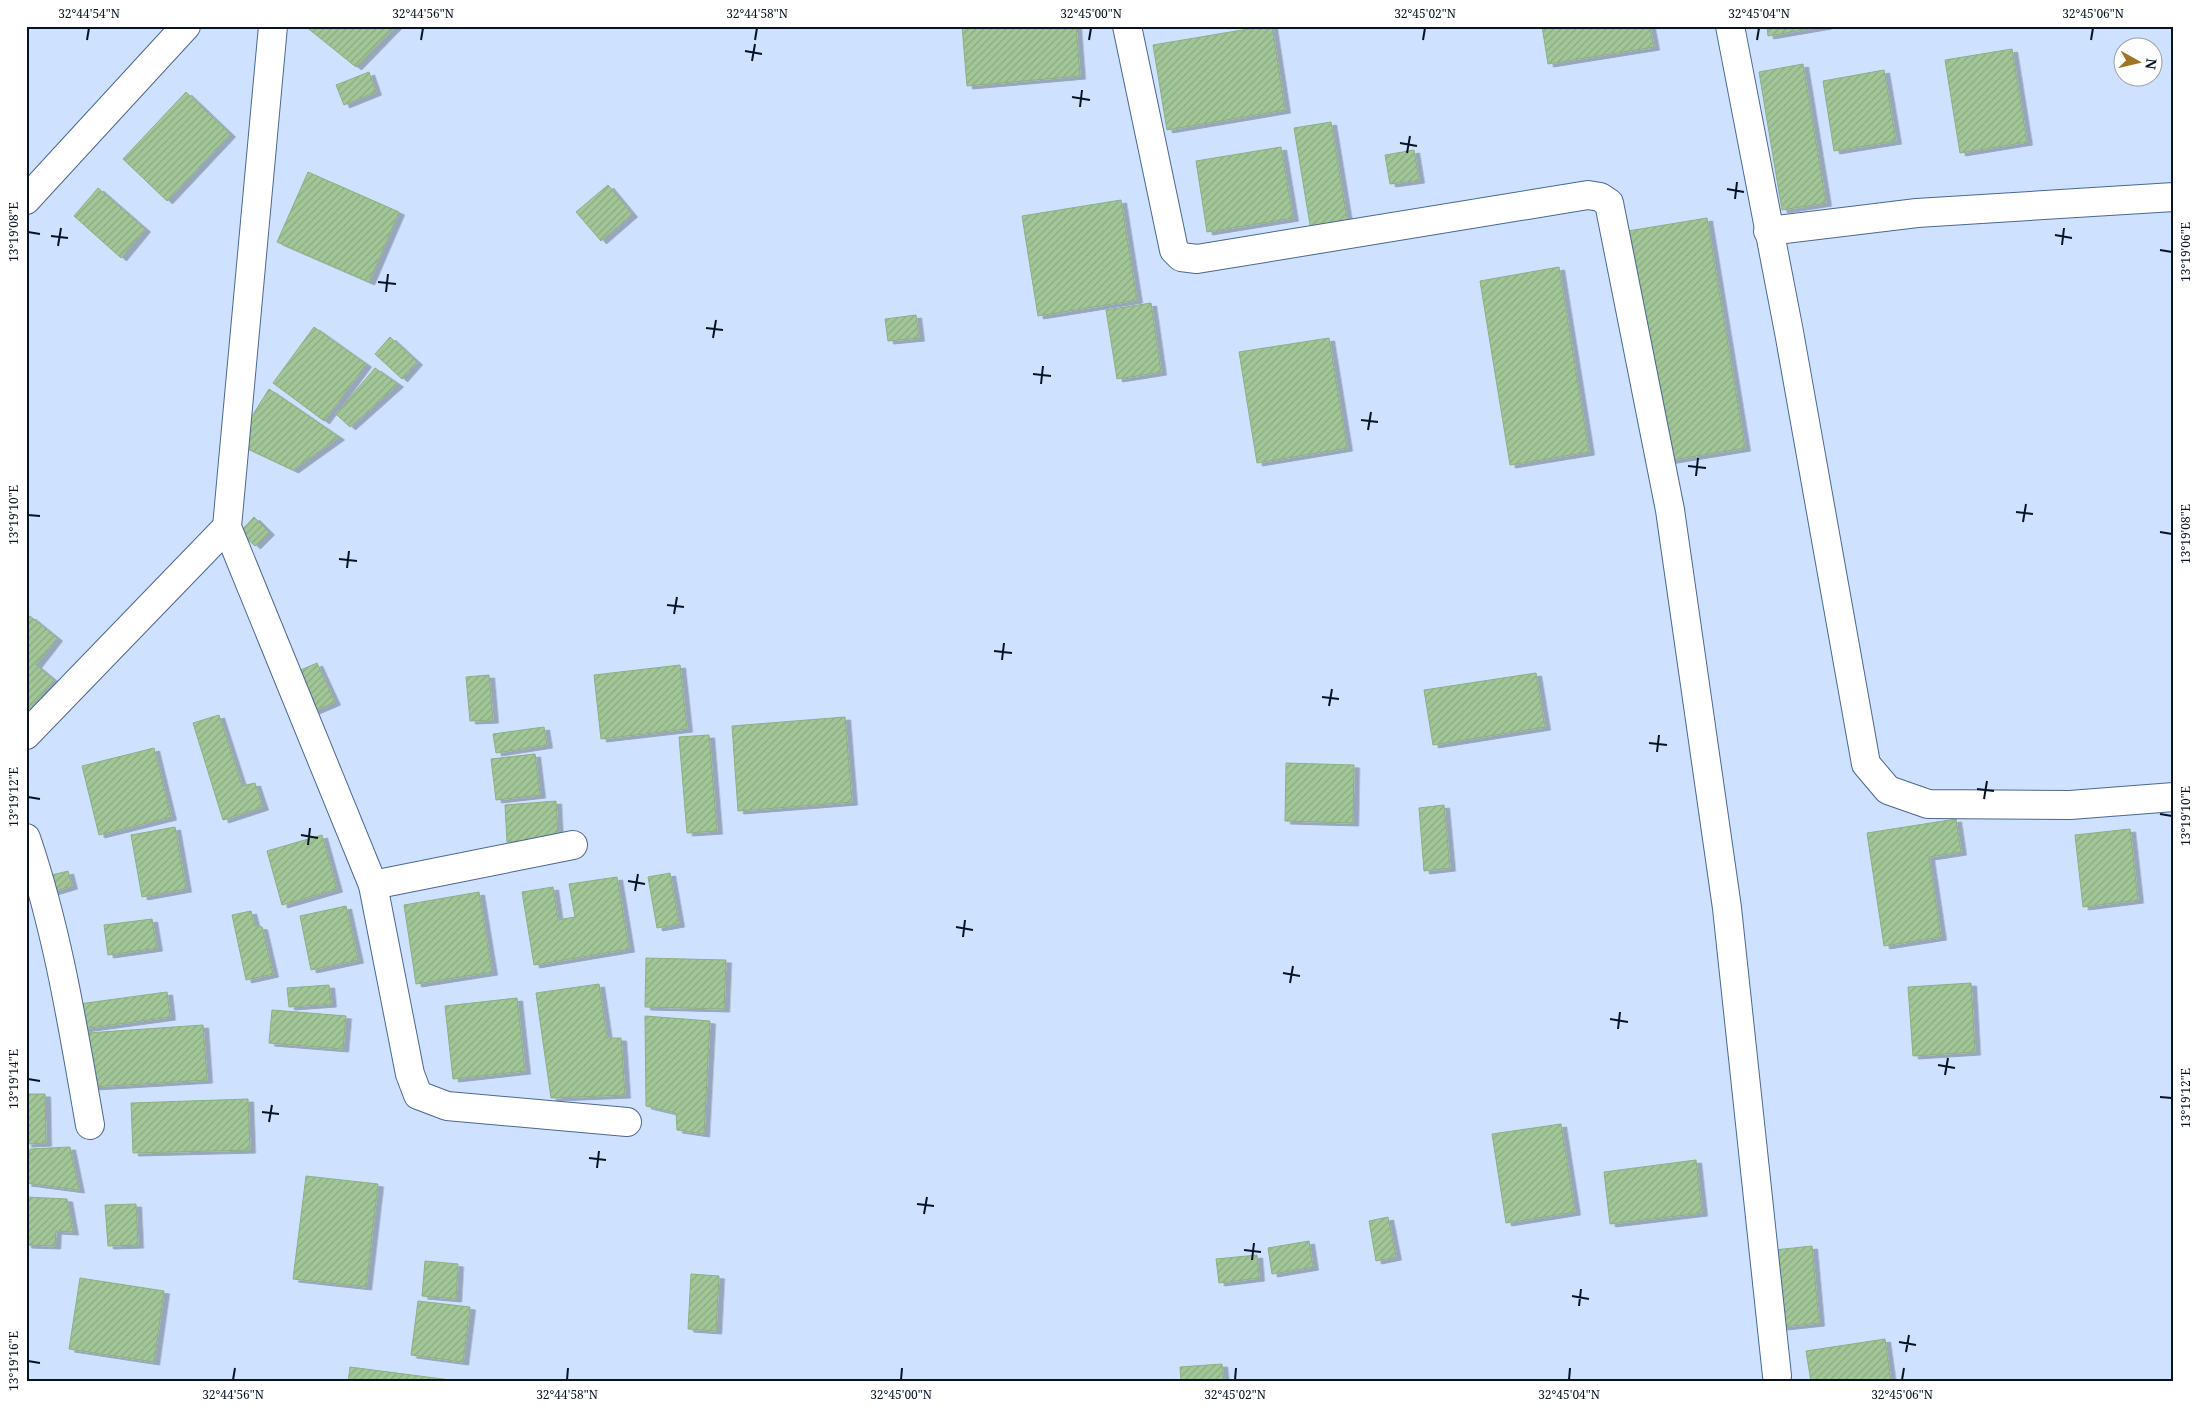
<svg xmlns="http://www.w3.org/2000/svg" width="2200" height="1408" font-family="'Noto Serif',serif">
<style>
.building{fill:url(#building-hatch);stroke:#8cb081;filter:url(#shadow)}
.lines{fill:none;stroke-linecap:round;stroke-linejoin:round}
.street-casing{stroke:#4b6792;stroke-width:30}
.secondary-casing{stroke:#4b6792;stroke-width:30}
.street{stroke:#fff;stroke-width:28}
.secondary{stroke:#fff;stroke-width:28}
.ticks{fill:none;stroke:#071223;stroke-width:2}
.neatline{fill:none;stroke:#071223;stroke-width:2}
.ticks-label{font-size:12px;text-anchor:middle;fill:#071223}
</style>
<defs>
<pattern id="building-hatch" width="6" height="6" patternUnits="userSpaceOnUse" patternTransform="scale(1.25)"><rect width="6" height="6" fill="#a2c697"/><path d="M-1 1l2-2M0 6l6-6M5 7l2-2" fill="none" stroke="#8aa982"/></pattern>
<filter id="shadow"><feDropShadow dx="5.5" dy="3" stdDeviation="0" flood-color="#0004"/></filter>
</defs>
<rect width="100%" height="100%" fill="#cee2ff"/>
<g class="building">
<polygon points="305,26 396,26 356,67"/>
<polygon points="962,26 1076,26 1080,76 967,86"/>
<polygon points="1266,26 1272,26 1285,110 1167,130 1153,45"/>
<polygon points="1542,26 1650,26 1654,47 1548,64"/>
<polygon points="1767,26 1826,26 1768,36"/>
<polygon points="2012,49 2027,142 1960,153 1945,60"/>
<polygon points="1803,64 1826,203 1782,210 1759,72"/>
<polygon points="1884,70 1896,141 1834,151 1823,81"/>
<polygon points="369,72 376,92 344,105 336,85"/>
<polygon points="186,92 230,134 167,201 123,159"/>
<polygon points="1331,122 1348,225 1311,231 1294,128"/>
<polygon points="1281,147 1293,218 1207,232 1196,161"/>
<polygon points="1414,150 1419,180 1390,184 1385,155"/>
<polygon points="308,172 399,212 369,282 277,242"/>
<polygon points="608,185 632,214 601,241 576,212"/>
<polygon points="98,188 145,229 121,258 74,216"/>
<polygon points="1121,200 1137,300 1038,316 1022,216"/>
<polygon points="1707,218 1745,448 1666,461 1628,231"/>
<polygon points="1559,267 1589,452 1510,465 1480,281"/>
<polygon points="1151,303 1161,372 1117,379 1106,310"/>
<polygon points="916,315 919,338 888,341 885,319"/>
<polygon points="314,327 366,364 324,421 273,383"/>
<polygon points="390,337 417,362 402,379 375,354"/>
<polygon points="1329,338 1347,448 1257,463 1239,352"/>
<polygon points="375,368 398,384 350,427 336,414"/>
<polygon points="269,389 339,437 293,470 244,447 249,421"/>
<polygon points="254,517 269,532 255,546 240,532"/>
<polygon points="30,616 57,638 36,665 54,680 30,709 26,707 26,621"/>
<polygon points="317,663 335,702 314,711 296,672"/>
<polygon points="680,665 687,729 601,739 594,675"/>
<polygon points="1536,673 1545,727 1433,745 1424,690"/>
<polygon points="489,675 493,720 470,721 466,677"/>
<polygon points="219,715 242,786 255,783 263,807 223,820 193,723"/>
<polygon points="845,717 852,802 738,811 732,726"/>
<polygon points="544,727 547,745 496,753 493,734"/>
<polygon points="709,735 717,831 687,833 679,737"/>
<polygon points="154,748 171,817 99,835 82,766"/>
<polygon points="535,754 540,795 496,800 491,759"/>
<polygon points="1286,763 1354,765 1353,823 1285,821"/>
<polygon points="556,801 558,839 507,842 505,805"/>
<polygon points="1444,805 1450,868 1424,871 1419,808"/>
<polygon points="1956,819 1961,852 1929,857 1941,937 1884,946 1867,833"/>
<polygon points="175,827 186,889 142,897 131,835"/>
<polygon points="2130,829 2138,900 2083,907 2075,835"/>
<polygon points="322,835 337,889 282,905 267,851"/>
<polygon points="68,871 72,886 52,892 48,876"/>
<polygon points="670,873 679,924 657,928 648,877"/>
<polygon points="617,877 629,949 534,965 522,892 553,887 558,920 575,917 569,884"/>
<polygon points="479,892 492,972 416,984 404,905"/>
<polygon points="346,906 358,960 311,970 300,916"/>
<polygon points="251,911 255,926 262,927 273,974 246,980 232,915"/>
<polygon points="152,919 157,948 108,955 104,925"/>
<polygon points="646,958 726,960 724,1009 645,1007"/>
<polygon points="1971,983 1975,1052 1913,1056 1908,987"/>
<polygon points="599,984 607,1038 621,1038 625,1095 551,1098 536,993"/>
<polygon points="329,985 331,1004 289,1007 287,988"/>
<polygon points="167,992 170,1017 82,1029 79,1004"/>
<polygon points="517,998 525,1071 453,1079 445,1006"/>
<polygon points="272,1010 346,1016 343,1049 269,1043"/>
<polygon points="645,1016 710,1021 704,1134 677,1130 676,1113 646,1106"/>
<polygon points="203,1025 207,1080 91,1087 87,1033"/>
<polygon points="26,1094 45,1094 46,1143 26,1144"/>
<polygon points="248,1099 250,1150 133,1153 131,1103"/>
<polygon points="1561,1124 1575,1212 1506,1223 1492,1134"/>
<polygon points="70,1147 79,1190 26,1183 30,1149"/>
<polygon points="1696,1160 1702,1213 1610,1224 1604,1172"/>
<polygon points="306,1176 378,1184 366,1287 293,1279"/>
<polygon points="26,1197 67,1199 73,1232 56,1231 55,1246 26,1245"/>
<polygon points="136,1204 138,1245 108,1246 105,1205"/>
<polygon points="1388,1217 1396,1257 1376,1261 1369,1221"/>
<polygon points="1309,1241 1313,1267 1272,1274 1268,1248"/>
<polygon points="1812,1246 1819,1323 1782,1327 1774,1250"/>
<polygon points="1257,1255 1259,1278 1219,1283 1216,1259"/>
<polygon points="425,1261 458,1264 456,1299 422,1296"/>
<polygon points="691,1274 719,1276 716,1331 688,1329"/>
<polygon points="80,1278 164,1291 154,1362 69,1349"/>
<polygon points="418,1301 470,1307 463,1362 411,1355"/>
<polygon points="1885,1339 1891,1382 1811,1382 1806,1351"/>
<polygon points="1222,1364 1224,1382 1181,1382 1180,1367"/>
<polygon points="350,1367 466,1382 348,1382"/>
</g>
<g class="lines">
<defs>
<g id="street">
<polyline points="273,26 227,527 373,885 410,1074 418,1095 447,1106 627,1122"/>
<polyline points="1127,26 1174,250 1181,257 1197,259 1588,195 1600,197 1609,203 1670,510 1727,908 1777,1376"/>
<polyline points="1730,26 1789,332 1866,764 1888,790 1928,804 2070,805 2174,797"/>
<polyline points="1768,231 1917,213 2174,197"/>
<polyline points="26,735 227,527"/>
<path d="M 26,838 C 58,932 73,1028 90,1125"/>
<polyline points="373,885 573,845"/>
</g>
<polyline id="secondary" points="26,200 186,26"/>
</defs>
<use href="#street" class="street-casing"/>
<use href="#secondary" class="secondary-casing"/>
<use href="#street" class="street"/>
<use href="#secondary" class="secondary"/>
</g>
<path class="ticks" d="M 87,40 L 89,28M 421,40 L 423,28M 755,40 L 757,28M 1089,40 L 1091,28M 1423,40 L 1425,28M 1757,40 L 1759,28M 2091,40 L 2093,28M 745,51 L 762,54M 752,61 L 755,44M 1072,97 L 1090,100M 1080,107 L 1082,90M 1400,143 L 1417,146M 1407,153 L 1410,136M 1727,189 L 1744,192M 1735,199 L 1737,182M 28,232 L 40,234M 2055,235 L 2072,238M 51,236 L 68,238M 2062,245 L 2064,228M 58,246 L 61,228M 2160,250 L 2172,252M 378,282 L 396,284M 386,292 L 388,274M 706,328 L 723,330M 713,338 L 716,320M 1033,374 L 1051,376M 1041,384 L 1043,366M 1361,420 L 1378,422M 1368,430 L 1371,412M 1688,466 L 1706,468M 1696,476 L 1698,458M 2016,512 L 2033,514M 28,515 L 40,516M 2023,522 L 2026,504M 2160,532 L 2172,534M 339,559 L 357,561M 347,568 L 349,551M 667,605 L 684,607M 674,614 L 677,597M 994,651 L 1012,653M 1002,660 L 1004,643M 1322,697 L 1339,699M 1329,706 L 1332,689M 1649,743 L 1667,745M 1657,752 L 1659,735M 1977,789 L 1994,791M 28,797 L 40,799M 1984,799 L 1987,781M 2160,814 L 2172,816M 301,835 L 318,838M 308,845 L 310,828M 628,881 L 645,884M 635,891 L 638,874M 956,927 L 973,930M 963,937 L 965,920M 1283,973 L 1300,976M 1290,983 L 1293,966M 1610,1019 L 1628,1022M 1618,1029 L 1620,1012M 1938,1065 L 1955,1068M 1945,1075 L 1948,1058M 28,1079 L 40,1081M 2160,1097 L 2172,1098M 262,1112 L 279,1114M 269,1122 L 272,1105M 589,1158 L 606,1160M 597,1168 L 599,1151M 917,1204 L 934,1206M 924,1214 L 927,1197M 1244,1250 L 1261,1252M 1252,1260 L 1254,1243M 1572,1296 L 1589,1299M 1579,1306 L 1581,1289M 1899,1342 L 1916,1345M 1906,1352 L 1909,1335M 28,1361 L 40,1363M 233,1380 L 235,1368M 567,1380 L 568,1368M 901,1380 L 902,1368M 1235,1380 L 1236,1368M 1569,1380 L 1570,1368M 1902,1380 L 1904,1368"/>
<rect width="2200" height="1408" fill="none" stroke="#ffffff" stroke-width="55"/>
<g transform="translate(2138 62) rotate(98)"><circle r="24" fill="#ffffff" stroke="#9ca0a7"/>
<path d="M0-4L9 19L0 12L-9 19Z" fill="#9f7424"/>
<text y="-8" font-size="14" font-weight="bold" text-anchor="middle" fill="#071223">N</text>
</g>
<rect x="28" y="28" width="2144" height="1352" class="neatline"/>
<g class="ticks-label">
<text x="89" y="18">32°44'54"N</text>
<text x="423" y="18">32°44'56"N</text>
<text x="757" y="18">32°44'58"N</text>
<text x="1091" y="18">32°45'00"N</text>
<text x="1425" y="18">32°45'02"N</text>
<text x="1759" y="18">32°45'04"N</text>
<text x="2093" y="18">32°45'06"N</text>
<text transform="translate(14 232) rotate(-90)" y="4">13°19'08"E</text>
<text transform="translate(2186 252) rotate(-90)" y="4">13°19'06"E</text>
<text transform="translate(14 515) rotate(-90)" y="4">13°19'10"E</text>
<text transform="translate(2186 534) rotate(-90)" y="4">13°19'08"E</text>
<text transform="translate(14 797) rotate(-90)" y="4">13°19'12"E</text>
<text transform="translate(2186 816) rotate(-90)" y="4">13°19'10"E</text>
<text transform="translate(14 1079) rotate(-90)" y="4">13°19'14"E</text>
<text transform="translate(2186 1098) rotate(-90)" y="4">13°19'12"E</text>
<text transform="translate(14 1361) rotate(-90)" y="4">13°19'16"E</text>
<text x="233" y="1399">32°44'56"N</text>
<text x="567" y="1399">32°44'58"N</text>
<text x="901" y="1399">32°45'00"N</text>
<text x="1235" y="1399">32°45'02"N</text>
<text x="1569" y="1399">32°45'04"N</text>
<text x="1902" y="1399">32°45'06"N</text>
</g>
</svg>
